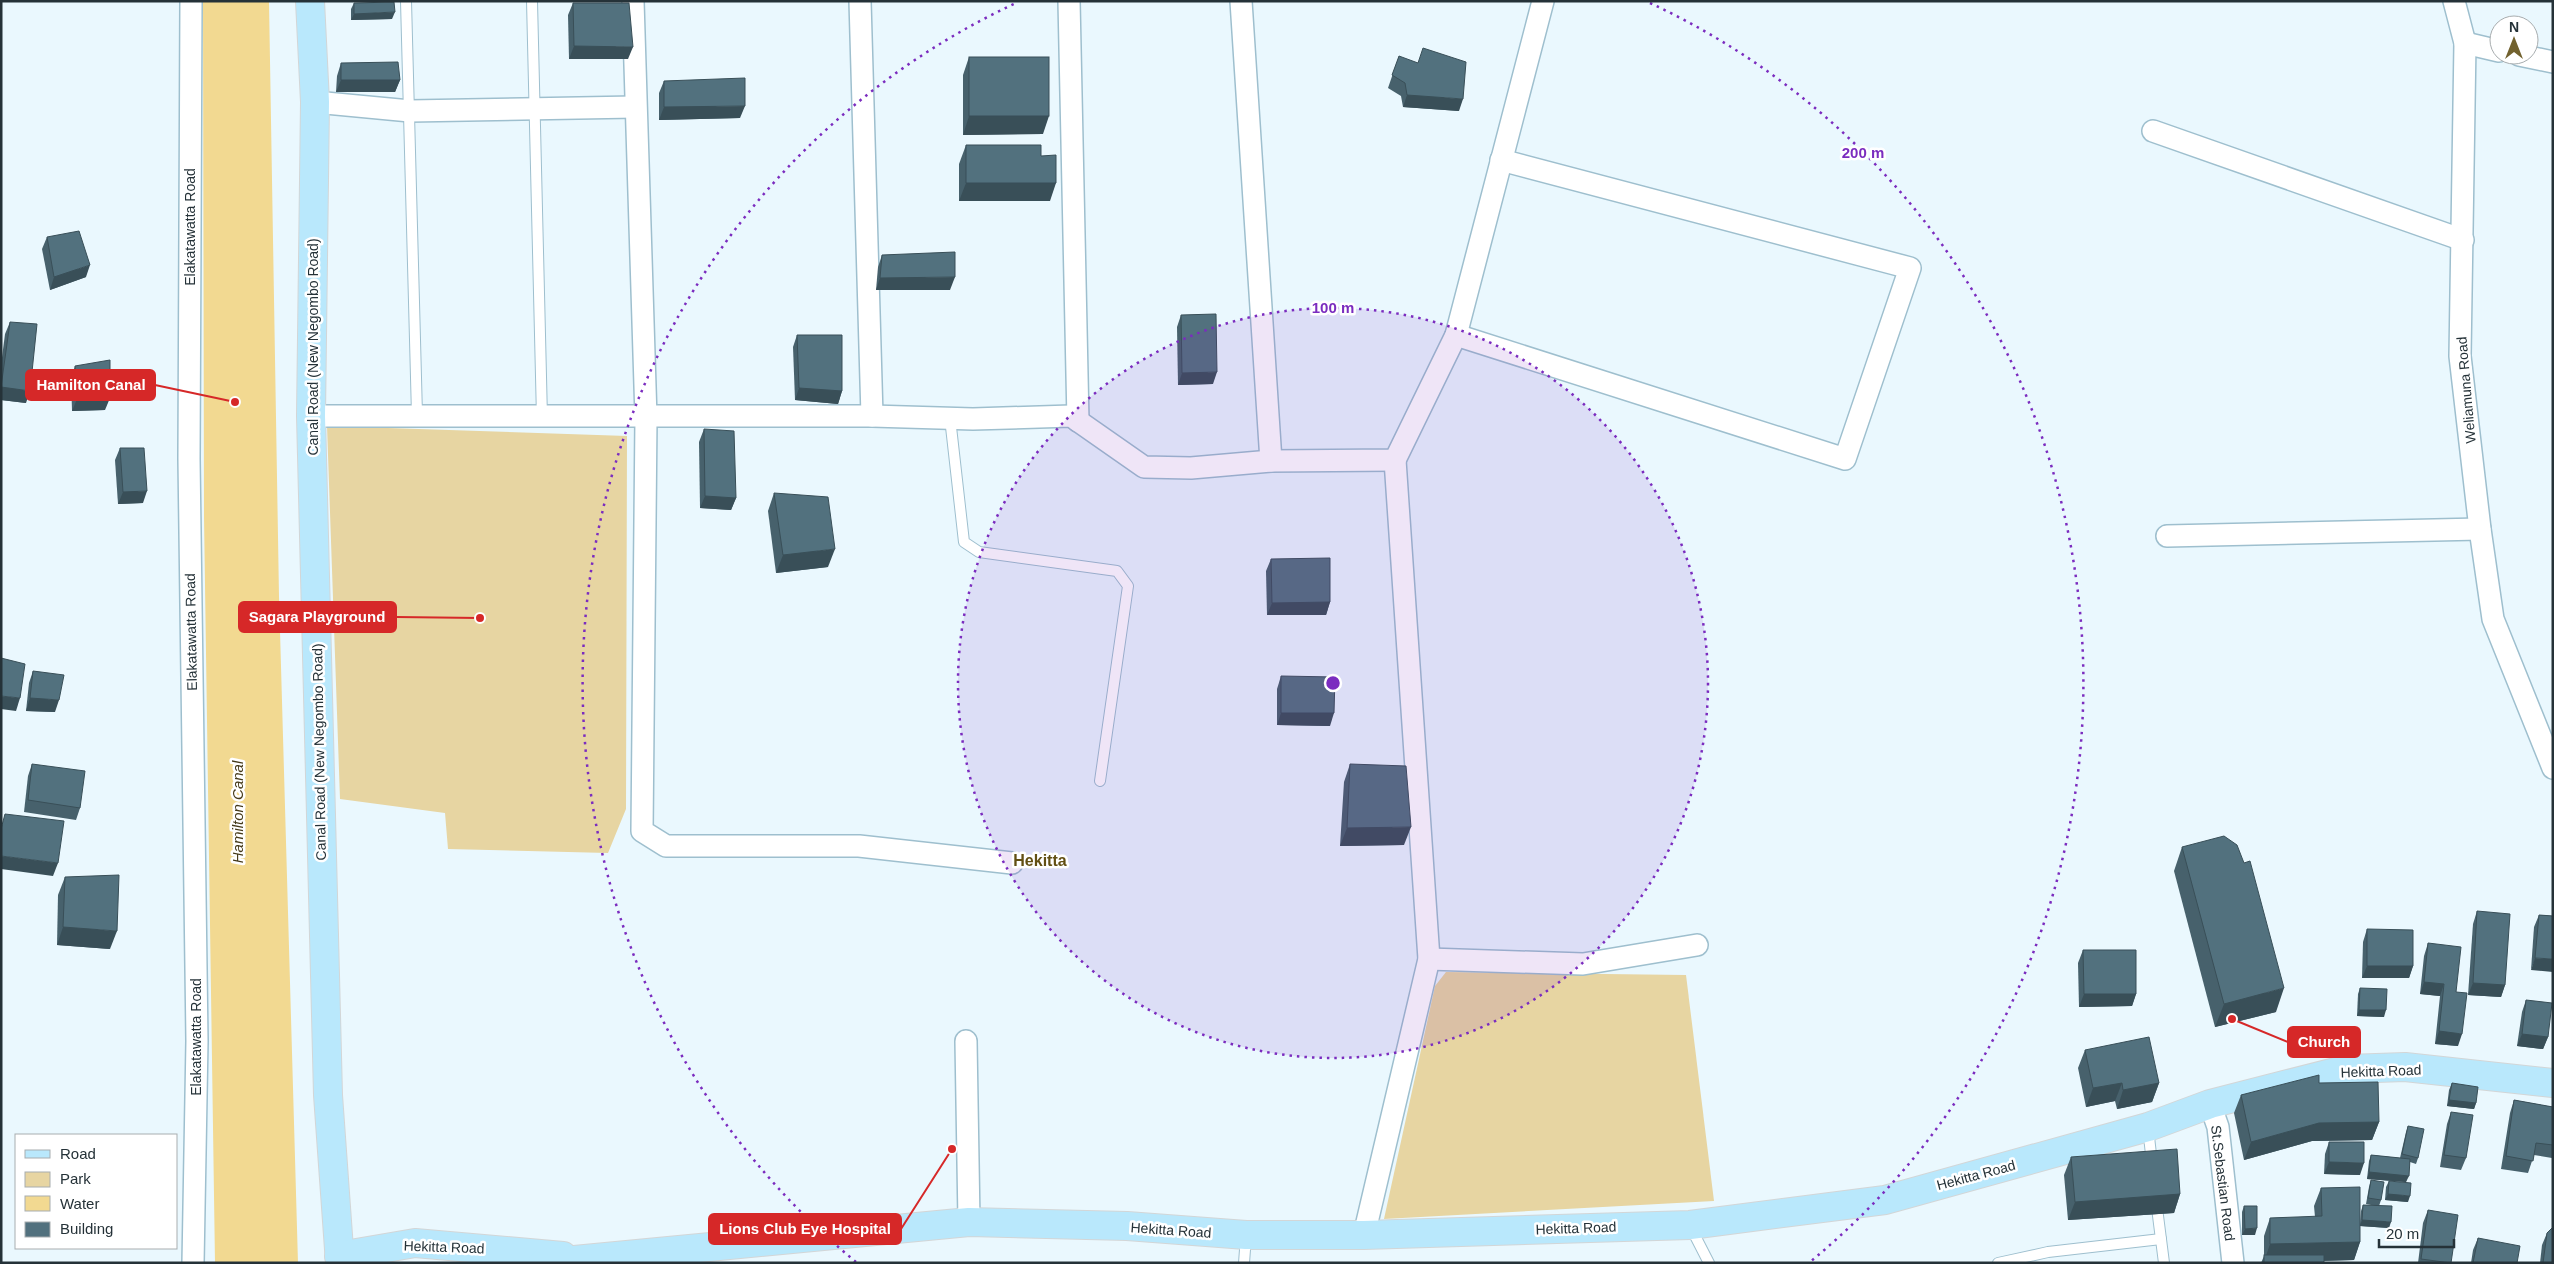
<svg xmlns="http://www.w3.org/2000/svg" width="2554" height="1264" font-family="Arial,sans-serif">
<style>
.green{fill:#e7d5a2}
.water{fill:#f2d991}
.lines{fill:none;stroke-linecap:round;stroke-linejoin:round}
.lane-casing{stroke:#9ebfce;stroke-width:12}
.street-casing{stroke:#9ebfce;stroke-width:24}
.primary-casing{stroke:#d3d6d7;stroke-width:30}
.lane{stroke:#fff;stroke-width:10}
.street{stroke:#fff;stroke-width:21}
.primary{stroke:#b9e8fc;stroke-width:28}
.wall{fill:#47616c}
.shaded-wall{fill:#394f58}
.building{fill:#52717e;stroke:#394f58}
.ring{fill:none;stroke:#7b2cbf;stroke-width:2.5;stroke-dasharray:2.5 5}
.labels{text-anchor:middle;dominant-baseline:central;stroke-width:5;stroke-linejoin:round;paint-order:stroke}
.street-label{font-size:14px;fill:#253238;stroke:#fff}
.water-label{font-size:15px;font-style:italic;fill:#453a1a;stroke:#fff}
.quarter-label{font-size:16px;font-weight:bold;fill:#624f13;stroke:#fff}
.centre{fill:#7b2cbf;stroke:#fff;stroke-width:2.5}
.ring-label{font-size:15px;text-anchor:middle;font-weight:bold;fill:#7b2cbf;stroke:#fff;stroke-width:5;stroke-linejoin:round;paint-order:stroke}
.leader{fill:none;stroke:#d62828;stroke-width:2}
.callout-dot{fill:#d62828;stroke:#fff;stroke-width:2}
.callout{fill:#d62828;stroke:#d62828;stroke-width:2}
.callout-label{font-size:15px;text-anchor:middle;font-weight:bold;fill:#fff}
</style>
<rect width="100%" height="100%" fill="#eaf8fe"/>
<g class="green">
<polygon points="327,426 627,436 626,809 608,853 448,849 445,813 340,799"/>
<polygon points="1446,972 1686,975 1714,1201 1384,1219 1435,986"/>
</g>
<polygon class="water" points="203,1 269,1 279,596 298,1263 215,1263 204,517"/>
<g class="lines">
<defs>
<g id="lane">
<polyline points="406,1 417,415"/>
<polyline points="532,1 542,418"/>
<polyline points="950,418 964,542 979,552 1117,571 1128,586 1100,781"/>
<polyline points="2148,1128 2152,1163"/>
<polyline points="2156,1200 2164,1263"/>
<polyline points="1690,1226 1709,1263"/>
<polyline points="1244,1263 1246,1236"/>
<polyline points="1998,1263 2048,1252 2161,1239"/>
</g>
<g id="street">
<polyline points="191,1 189,459 197,1041 193,1263"/>
<polyline points="633,1 646,418 642,831 666,846 859,846 1012,863"/>
<polyline points="860,1 872,416"/>
<polyline points="1069,1 1078,421"/>
<polyline points="1241,1 1271,461"/>
<polyline points="2454,1 2465,43 2460,356 2480,529 2493,619 2553,768"/>
<polyline points="2465,43 2499,51"/>
<polyline points="2519,55 2553,62"/>
<polyline points="315,102 410,111 635,107"/>
<polyline points="2153,131 2463,240"/>
<polyline points="1456,335 1845,459 1910,268 1501,160"/>
<polyline points="311,416 872,416 973,419 1071,416 1144,467 1191,468 1271,461 1395,460 1456,335 1543,1"/>
<polyline points="2167,536 2480,529"/>
<polyline points="1429,959 1583,964 1697,945"/>
<polyline points="966,1041 969,1222"/>
<polyline points="2210,1104 2218,1127 2233,1263"/>
<polyline points="1364,1235 1429,959 1395,460"/>
</g>
<g id="primary">
<polyline points="310,1 315,102 311,416 328,1095 340,1263"/>
<polyline points="339,1256 415,1243 563,1256"/>
<polyline points="543,1263 969,1222 1127,1226 1246,1235 1364,1235 1690,1225 1885,1200 2148,1127 2210,1104 2347,1069 2405,1067 2553,1083"/>
</g>
</defs>
<use href="#lane" class="lane-casing"/>
<use href="#street" class="street-casing"/>
<use href="#primary" class="primary-casing"/>
<use href="#lane" class="lane"/>
<use href="#street" class="street"/>
<use href="#primary" class="primary"/>
</g>
<g class="wall">
<polygon points="354,3 392,19 351,20 351,9"/>
<polygon points="573,3 628,59 569,59 568,15"/>
<polygon points="1399,56 1459,111 1403,107 1401,96 1388,88"/>
<polygon points="969,57 1043,134 963,135 963,75"/>
<polygon points="341,63 400,80 395,92 336,92 337,76"/>
<polygon points="664,81 740,118 659,120 659,93"/>
<polygon points="966,145 1041,156 1050,201 959,201 959,164"/>
<polygon points="47,237 86,277 50,290 42,249"/>
<polygon points="882,255 950,290 876,290 878,267"/>
<polygon points="1181,315 1213,384 1178,385 1177,327"/>
<polygon points="10,322 26,403 1,400 1,365 5,334"/>
<polygon points="797,335 842,391 838,404 795,400 793,347"/>
<polygon points="75,366 105,410 72,411 71,378"/>
<polygon points="704,429 736,498 731,510 700,508 699,442"/>
<polygon points="120,448 143,503 118,504 115,460"/>
<polygon points="774,493 828,567 776,573 768,511"/>
<polygon points="1271,559 1330,602 1326,615 1267,615 1266,571"/>
<polygon points="33,671 55,712 26,711 29,683"/>
<polygon points="1281,676 1330,726 1277,725 1277,689"/>
<polygon points="32,764 80,808 76,820 24,812 28,776"/>
<polygon points="1350,764 1404,845 1340,846 1344,782"/>
<polygon points="2182,847 2276,1012 2215,1027 2174,871"/>
<polygon points="65,877 110,949 57,945 58,895"/>
<polygon points="2477,911 2505,985 2501,997 2468,995 2473,924"/>
<polygon points="2539,915 2553,916 2531,970 2534,927"/>
<polygon points="2367,929 2413,966 2409,978 2362,978 2363,942"/>
<polygon points="2428,943 2456,992 2458,1046 2435,1044 2440,996 2420,994 2424,956"/>
<polygon points="2083,950 2136,994 2132,1006 2079,1007 2078,963"/>
<polygon points="2360,988 2384,1017 2357,1016 2358,994"/>
<polygon points="2526,1000 2548,1037 2543,1049 2517,1046 2522,1012"/>
<polygon points="2085,1050 2159,1083 2152,1102 2117,1109 2115,1101 2086,1107 2078,1068"/>
<polygon points="2319,1083 2379,1122 2372,1140 2312,1141 2244,1160 2234,1113 2241,1095"/>
<polygon points="2452,1083 2476,1103 2474,1109 2447,1106 2449,1090"/>
<polygon points="2514,1100 2553,1107 2552,1158 2534,1155 2528,1173 2501,1169 2510,1113"/>
<polygon points="2451,1112 2466,1158 2461,1170 2440,1167 2447,1124"/>
<polygon points="2408,1126 2418,1158 2416,1164 2410,1162 2406,1182 2367,1179 2369,1161 2371,1155 2400,1158 2406,1132"/>
<polygon points="2329,1142 2360,1175 2324,1174 2325,1154"/>
<polygon points="2071,1157 2180,1194 2174,1213 2068,1220 2064,1175"/>
<polygon points="2371,1180 2381,1200 2379,1206 2389,1228 2360,1226 2360,1242 2354,1260 2324,1261 2324,1263 2261,1263 2264,1256 2264,1236 2270,1218 2315,1217 2314,1206 2321,1188 2360,1224 2361,1211 2363,1205 2376,1206 2366,1204 2369,1187"/>
<polygon points="2389,1181 2408,1202 2385,1200 2386,1187"/>
<polygon points="2244,1206 2255,1235 2242,1235 2242,1212"/>
<polygon points="2428,1210 2451,1263 2418,1263 2423,1223"/>
<polygon points="2547,1233 2553,1263 2540,1263 2542,1245"/>
<polygon points="2478,1238 2517,1263 2471,1263 2473,1250"/>
</g>
<g class="shaded-wall">
<polygon points="395,12 392,19 351,20 354,14"/>
<polygon points="574,46 633,47 628,59 569,59"/>
<polygon points="341,80 400,80 395,92 336,92"/>
<polygon points="1407,95 1463,99 1459,111 1403,107"/>
<polygon points="745,106 740,118 659,120 664,107"/>
<polygon points="969,116 1049,116 1043,134 963,135"/>
<polygon points="966,183 1056,183 1050,201 959,201"/>
<polygon points="90,265 86,277 50,290 54,277"/>
<polygon points="955,277 950,290 876,290 880,278"/>
<polygon points="1217,372 1213,384 1178,385 1182,373"/>
<polygon points="1,387 30,391 26,403 1,400"/>
<polygon points="799,388 842,391 838,404 795,400"/>
<polygon points="110,398 105,410 72,411 77,399"/>
<polygon points="147,491 143,503 118,504 123,492"/>
<polygon points="705,496 736,498 731,510 700,508"/>
<polygon points="835,549 828,567 776,573 783,555"/>
<polygon points="1330,602 1326,615 1267,615 1272,603"/>
<polygon points="1,696 20,698 16,711 1,709"/>
<polygon points="30,698 59,700 55,712 26,711"/>
<polygon points="1281,713 1334,713 1330,726 1277,725"/>
<polygon points="1411,827 1404,845 1340,846 1347,828"/>
<polygon points="1,856 58,863 53,876 1,869"/>
<polygon points="63,927 117,931 110,949 57,945"/>
<polygon points="2535,958 2553,959 2553,972 2531,970"/>
<polygon points="2367,966 2413,966 2409,978 2362,978"/>
<polygon points="2424,982 2444,984 2440,996 2420,994"/>
<polygon points="2473,983 2505,985 2501,997 2468,995"/>
<polygon points="2284,988 2276,1012 2215,1027 2224,1004"/>
<polygon points="2084,994 2136,994 2132,1006 2079,1007"/>
<polygon points="2359,1010 2386,1010 2384,1017 2357,1016"/>
<polygon points="2439,1031 2462,1034 2458,1046 2435,1044"/>
<polygon points="2522,1034 2548,1037 2543,1049 2517,1046"/>
<polygon points="2122,1083 2115,1101 2086,1107 2093,1088"/>
<polygon points="2159,1083 2152,1102 2117,1109 2123,1090"/>
<polygon points="2449,1100 2476,1103 2474,1109 2447,1106"/>
<polygon points="2379,1122 2372,1140 2312,1141 2244,1160 2251,1142 2319,1123"/>
<polygon points="2329,1162 2364,1163 2360,1175 2324,1174"/>
<polygon points="2369,1172 2409,1176 2406,1182 2367,1179"/>
<polygon points="2180,1194 2174,1213 2068,1220 2075,1202"/>
<polygon points="2388,1194 2410,1196 2408,1202 2385,1200"/>
<polygon points="2362,1220 2391,1222 2389,1228 2360,1226"/>
<polygon points="2257,1228 2255,1235 2242,1235 2245,1229"/>
<polygon points="2360,1242 2354,1260 2264,1262 2270,1244"/>
</g>
<g class="building">
<polygon points="394,2 395,12 354,14 354,3"/>
<polygon points="573,3 629,3 633,47 574,46"/>
<polygon points="1423,48 1466,62 1463,99 1407,95 1405,83 1392,75 1399,56 1418,63"/>
<rect x="969" y="57" width="80" height="59"/>
<polygon points="398,62 400,80 341,80 341,63"/>
<polygon points="745,78 745,106 664,107 664,81"/>
<polygon points="966,145 1041,145 1041,156 1056,155 1056,183 966,183"/>
<polygon points="79,231 90,265 54,277 47,237"/>
<polygon points="955,252 955,277 880,278 882,255"/>
<polygon points="1216,314 1217,372 1182,373 1181,315"/>
<polygon points="10,322 37,324 30,391 1,387"/>
<polygon points="797,335 842,335 842,391 799,388"/>
<polygon points="110,360 110,398 77,399 75,366"/>
<polygon points="704,429 734,431 736,498 705,496"/>
<polygon points="120,448 144,448 147,491 123,492"/>
<polygon points="774,493 828,497 835,549 783,555"/>
<polygon points="1330,558 1330,602 1272,603 1271,559"/>
<polygon points="1,658 25,664 20,698 1,696"/>
<polygon points="33,671 64,675 59,700 30,698"/>
<polygon points="1281,676 1335,677 1334,713 1281,713"/>
<polygon points="32,764 85,771 80,808 28,800"/>
<polygon points="1350,764 1406,766 1411,827 1347,828"/>
<polygon points="5,814 64,821 58,863 1,856 1,829"/>
<polygon points="2224,836 2237,845 2244,863 2250,861 2284,988 2224,1004 2182,847"/>
<polygon points="119,875 117,931 63,927 65,877"/>
<polygon points="2477,911 2510,914 2505,985 2473,983"/>
<polygon points="2539,915 2553,916 2553,959 2535,958"/>
<polygon points="2367,929 2413,930 2413,966 2367,966"/>
<polygon points="2428,943 2461,947 2456,992 2467,993 2462,1034 2439,1031 2444,984 2424,982"/>
<polygon points="2083,950 2136,950 2136,994 2084,994"/>
<polygon points="2360,988 2387,989 2386,1010 2359,1010"/>
<polygon points="2526,1000 2552,1003 2548,1037 2522,1034"/>
<polygon points="2149,1037 2159,1083 2123,1090 2122,1083 2093,1088 2085,1050"/>
<polygon points="2319,1075 2319,1083 2378,1082 2379,1122 2319,1123 2251,1142 2241,1095"/>
<polygon points="2452,1083 2478,1087 2476,1103 2449,1100"/>
<polygon points="2514,1100 2553,1107 2553,1145 2536,1143 2533,1161 2506,1156"/>
<polygon points="2451,1112 2473,1115 2466,1158 2444,1155"/>
<polygon points="2408,1126 2424,1129 2418,1158 2402,1154"/>
<polygon points="2329,1142 2364,1142 2364,1163 2329,1162"/>
<polygon points="2177,1149 2180,1194 2075,1202 2071,1157"/>
<polygon points="2371,1155 2410,1159 2409,1176 2369,1172"/>
<polygon points="2371,1180 2384,1182 2381,1200 2368,1198"/>
<polygon points="2389,1181 2411,1183 2410,1196 2388,1194"/>
<polygon points="2360,1187 2360,1242 2270,1244 2270,1218 2322,1216 2321,1188"/>
<polygon points="2363,1205 2392,1206 2391,1222 2362,1220"/>
<polygon points="2244,1206 2257,1206 2257,1228 2245,1229"/>
<polygon points="2428,1210 2458,1215 2451,1263 2421,1259"/>
<polygon points="2553,1227 2553,1263 2543,1263 2547,1233"/>
<polygon points="2478,1238 2520,1246 2517,1263 2473,1263"/>
<rect x="2264" y="1255" width="60" height="8"/>
</g>
<circle cx="1333" cy="683" r="375" fill="#7b2cbf" fill-opacity=".12"/>
<g class="ring">
<circle cx="1333" cy="683" r="375"/>
<path d="M856 1262A750 750 0 0 1 1016 3M1650 3A750 750 0 0 1 1810 1262"/>
</g>
<g class="labels">
<g class="street-label">
<text transform="translate(190 227) rotate(-90)">Elakatawatta Road</text>
<text transform="translate(313 347) rotate(-90)">Canal Road (New Negombo Road)</text>
<text transform="translate(2466 390) rotate(-95)">Weliamuna Road</text>
<text transform="translate(191 632) rotate(-91)">Elakatawatta Road</text>
<text transform="translate(319 752) rotate(-91)">Canal Road (New Negombo Road)</text>
<text transform="translate(196 1037) rotate(-90)">Elakatawatta Road</text>
<text transform="translate(2381 1071) rotate(-2)">Hekitta Road</text>
<text transform="translate(1976 1175) rotate(-15)">Hekitta Road</text>
<text transform="translate(2223 1183) rotate(83)">St.Sebastian Road</text>
<text transform="translate(1576 1228) rotate(-2)">Hekitta Road</text>
<text transform="translate(1171 1230) rotate(4)">Hekitta Road</text>
<text transform="translate(444 1247) rotate(2)">Hekitta Road</text>
</g>
<g class="water-label">
<text transform="translate(237 812) rotate(-90)">Hamilton Canal</text>
</g>
<g class="quarter-label">
<text x="1040" y="860">Hekitta</text>
</g>
</g>
<circle cx="1333" cy="683" r="8" class="centre"/>
<g class="ring-label">
<text x="1863" y="158">200 m</text>
<text x="1333" y="313">100 m</text>
</g>
<path class="leader" d="M235 402L155 385M480 618L396 617M2232 1019L2288 1042M952 1149L901 1229"/>
<g class="callout-dot">
<circle cx="235" cy="402" r="5"/>
<circle cx="480" cy="618" r="5"/>
<circle cx="2232" cy="1019" r="5"/>
<circle cx="952" cy="1149" r="5"/>
</g>
<g class="callout">
<rect x="26" y="370" width="129" height="30" rx="5"/>
<rect x="239" y="602" width="157" height="30" rx="5"/>
<rect x="2288" y="1027" width="72" height="30" rx="5"/>
<rect x="709" y="1214" width="192" height="30" rx="5"/>
</g>
<g class="callout-label">
<text x="91" y="390">Hamilton Canal</text>
<text x="317" y="622">Sagara Playground</text>
<text x="2324" y="1047">Church</text>
<text x="805" y="1234">Lions Club Eye Hospital</text>
</g>
<rect width="2554" height="1264" fill="none" stroke="#253238" stroke-width="5"/>
<rect x="15" y="1134" width="162" height="115" fill="#ffffff" stroke="#a8adaf"/>
<rect x="25" y="1150" width="25" height="8" fill="#b9e8fc" stroke="#a8adaf"/>
<text x="60" y="1159" font-size="15" fill="#253238">Road</text>
<rect x="25" y="1172" width="25" height="15" fill="#e7d5a2" stroke="#a8adaf"/>
<text x="60" y="1184" font-size="15" fill="#253238">Park</text>
<rect x="25" y="1196" width="25" height="15" fill="#f2d991" stroke="#a8adaf"/>
<text x="60" y="1209" font-size="15" fill="#253238">Water</text>
<rect x="25" y="1222" width="25" height="15" fill="#52717e" stroke="#a8adaf"/>
<text x="60" y="1234" font-size="15" fill="#253238">Building</text>
<g transform="translate(2514 40)"><circle r="24" fill="#ffffff" stroke="#a8adaf"/>
<path d="M0-4L9 19L0 12L-9 19Z" fill="#72622f"/>
<text y="-8" font-size="14" font-weight="bold" text-anchor="middle" fill="#253238">N</text>
</g>
<path d="M2379 1239v8h75v-8" fill="none" stroke="#253238" stroke-width="2.5"/>
<text x="2386" y="1239" font-size="15" fill="#253238" stroke="#ffffff" stroke-width="4" paint-order="stroke">20 m</text>
</svg>
